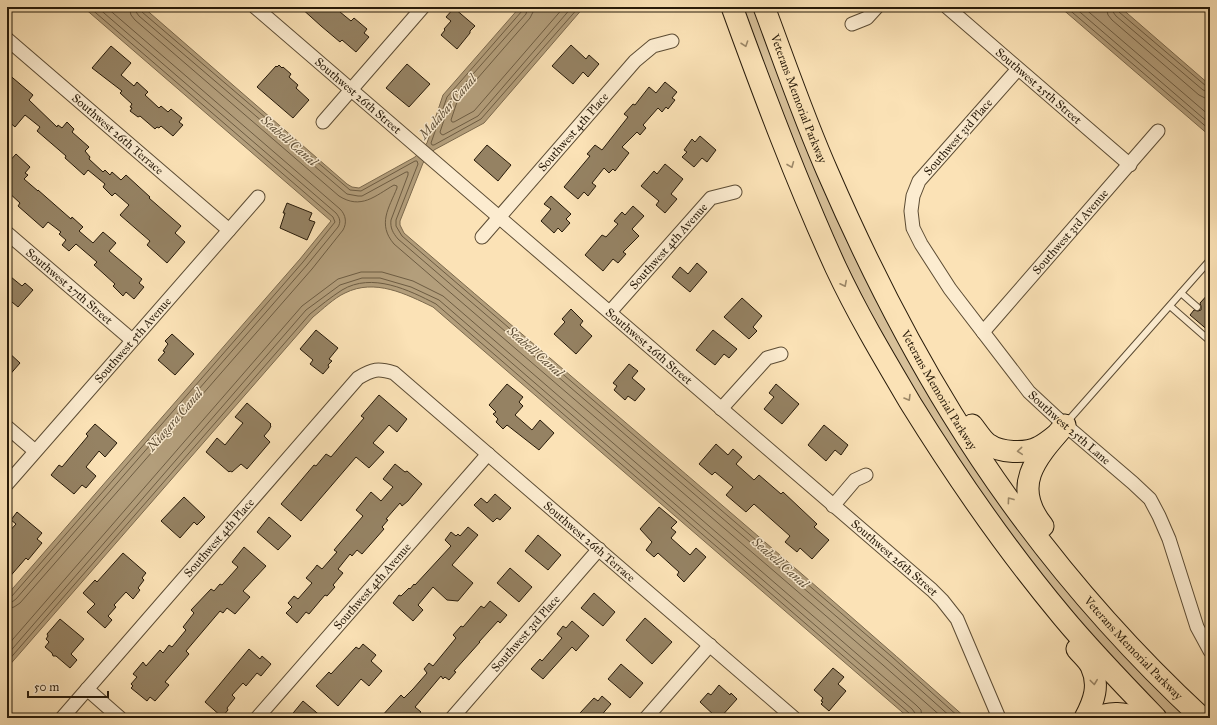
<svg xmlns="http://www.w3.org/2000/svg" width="1217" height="725" font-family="'IM FELL Great Primer',serif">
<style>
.green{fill:#d7c099;stroke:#7f6d51}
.water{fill:#b39e7b;stroke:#7b694d}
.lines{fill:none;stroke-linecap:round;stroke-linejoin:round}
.shore{stroke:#6d5c42;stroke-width:1}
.building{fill:#958263;stroke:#271a09}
.service-casing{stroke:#5c4c34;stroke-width:8}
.minor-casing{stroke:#5c4c34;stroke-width:15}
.trunk-casing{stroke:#271a09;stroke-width:23}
.service{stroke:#fcecd0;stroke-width:6}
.minor{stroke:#fcecd0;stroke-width:13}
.trunk{stroke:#fbe2b6;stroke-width:21}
.oneway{stroke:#9c8868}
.labels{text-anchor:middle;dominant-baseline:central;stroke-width:3;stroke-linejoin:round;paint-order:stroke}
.street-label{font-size:12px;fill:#271a09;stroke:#fcecd0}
.water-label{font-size:13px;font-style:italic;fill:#5f4f37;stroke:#fcecd0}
</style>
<rect width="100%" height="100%" fill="#fbe2b6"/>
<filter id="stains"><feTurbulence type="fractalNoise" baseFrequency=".005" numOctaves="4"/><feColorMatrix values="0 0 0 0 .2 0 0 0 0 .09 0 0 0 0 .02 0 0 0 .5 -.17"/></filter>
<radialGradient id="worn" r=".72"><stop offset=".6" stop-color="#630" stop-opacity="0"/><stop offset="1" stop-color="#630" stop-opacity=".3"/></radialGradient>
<polygon class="green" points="742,7 755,7 839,222 859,266 905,354 1187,718 1171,718 1123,670 1059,597 999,521 934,425 870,312 839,250 810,184"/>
<g class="water">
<path d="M 83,7 L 143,7 L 347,184 L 352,187 L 359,188 L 415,157 L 427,143 L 443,95 L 520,7 L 584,7 L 484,123 L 434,150 L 423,163 L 400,221 L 400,225 L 404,233 C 591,394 781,553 966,718 L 909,718 L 433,307 C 406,294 375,278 345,293 C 334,298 323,309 313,317 L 7,668 L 7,595 L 300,259 L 331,221 Z"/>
<polygon points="1060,7 1120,7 1210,85 1210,136"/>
</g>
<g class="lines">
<g class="shore">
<path d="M 129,7 L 131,15 L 135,20 L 339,196 C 361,210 375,196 394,185 L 397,186 L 397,188 C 389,208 377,224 394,244 L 883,665 L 943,718"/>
<path d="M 135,7 L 136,12 L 139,16 L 347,194 L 358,196 L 362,196 L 406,172 L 408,172 L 408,175 L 391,220 C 390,228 393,233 398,239 L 887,660 L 952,718"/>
<polyline points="140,7 142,12 350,190 361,191 415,161 417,161 418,164 396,220 396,226 402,236 891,656 960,718"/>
<polyline points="523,7 522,11 447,97 431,143 432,145 434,145 481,119 579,7"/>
<polyline points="528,7 526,14 451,99 440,132 441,134 443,135 478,116 572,7"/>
<polyline points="534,7 533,12 530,18 457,102 451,120 452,122 454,122 474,111 564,7"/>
<polyline points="1066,7 1210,130"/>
<polyline points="1074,7 1210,124"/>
<polyline points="1083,7 1210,116"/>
<polyline points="1106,7 1108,15 1112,20 1199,95 1205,98 1210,99"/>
<polyline points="1112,7 1113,12 1116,16 1203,90 1210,93"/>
<polyline points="1118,7 1119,12 1206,86 1210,87"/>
<polyline points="7,598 12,596 303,262 335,222 333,217 89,7"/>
<path d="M 7,603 L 12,602 L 16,599 L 307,265 L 338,227 C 341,222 340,218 336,213 L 97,7"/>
<path d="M 7,609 L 14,607 L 20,603 L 312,269 L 343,230 C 347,223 346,215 340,209 L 106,7"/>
<polyline points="7,646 302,306 338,279 361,272 382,272 413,281 443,296 916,705 921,710 922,718"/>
<polyline points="7,655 306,310 340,285 362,278 380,278 411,287 439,300 912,709 915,713 916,718"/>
<path d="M 7,662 L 310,314 C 320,306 331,297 342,290 C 372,272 409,290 436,304 L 909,713 L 911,718"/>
</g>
</g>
<g class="building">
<polygon points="300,7 334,7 351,21 354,18 367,29 364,33 369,37 356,52 342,40 340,42 321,26"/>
<polygon points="454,8 475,26 470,31 470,33 457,49 441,35 445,30 444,29 451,21 446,17"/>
<polygon points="571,45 586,59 589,55 599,64 588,77 583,72 573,84 552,66"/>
<polygon points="111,46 131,63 121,75 134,86 137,82 148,92 145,95 159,108 161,106 168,112 171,109 182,118 179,122 183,125 173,136 161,126 159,128 157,127 155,129 140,116 138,117 130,111 132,108 130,107 132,104 120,93 122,91 92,68"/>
<polygon points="407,64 430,84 409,107 386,88"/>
<polygon points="279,65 282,68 283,67 291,74 289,77 298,85 296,88 309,100 293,118 257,87 276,66 277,67"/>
<polygon points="7,73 33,95 29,100 57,127 58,125 62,128 67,122 74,129 72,132 89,147 85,151 90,157 89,159 103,172 105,170 110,175 112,172 121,180 126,175 150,197 149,198 181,226 175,233 185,242 167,263 147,245 150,241 120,215 129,205 115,193 112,196 103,187 105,184 88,170 84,175 65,158 66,156 37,131 40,127 25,115 15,127 7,120"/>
<polygon points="665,82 677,92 672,98 675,100 668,109 666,107 662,112 658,108 643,125 646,128 640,135 637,132 622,147 629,153 615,171 613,169 609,173 604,168 592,183 596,186 588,196 584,192 578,199 564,187 590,156 587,154 595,145 602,150 628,117 624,114 633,104 635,105 649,87 656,93"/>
<polygon points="700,136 716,150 707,162 702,158 694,167 682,157 687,152 684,150 692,139 695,142"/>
<polygon points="487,145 511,165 498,181 474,160"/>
<polygon points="16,154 30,167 25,173 28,175 24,179 38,191 38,190 71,219 72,217 83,227 79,231 93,243 103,232 116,243 109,251 142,279 139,283 144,287 134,299 126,292 123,296 113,286 115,284 94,265 97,262 76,244 69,251 62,245 66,240 59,234 61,232 48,222 43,228 18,206 20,203 7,191 7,164"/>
<polygon points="665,164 683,179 671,194 677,199 665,213 656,205 659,201 641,186 654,171 657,174"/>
<polygon points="551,196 571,214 566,219 570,223 562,232 558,228 554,233 541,221 551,209 544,204"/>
<polygon points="287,203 312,213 309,220 315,222 307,240 280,228 285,213 283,213"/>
<polygon points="633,206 644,216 632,229 639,236 623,252 626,254 618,263 613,259 603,271 585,255 602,235 606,237 618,224 614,221 622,212 625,215"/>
<polygon points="697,263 707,272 690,292 672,277 680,267 688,274"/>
<polygon points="11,277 22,286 25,283 33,290 18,307 7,298 7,282"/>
<polygon points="1210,292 1210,332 1190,315 1194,310 1198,311 1201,310 1201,306 1200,303"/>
<polygon points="742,298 762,316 753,327 757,331 749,339 724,317"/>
<polygon points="571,309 583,321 580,325 592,336 576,354 554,334 565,322 562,319"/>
<polygon points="316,330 338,348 329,359 332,361 328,365 329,367 323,374 310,364 313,360 300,349"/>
<polygon points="713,330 737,349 729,358 724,354 715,365 696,350"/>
<polygon points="172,334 194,354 175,375 158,360 165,352 163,351 168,344 165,341"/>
<polygon points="7,351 20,363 7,378"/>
<polygon points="629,364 638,371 632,378 645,389 635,401 628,396 625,400 614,390 617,386 613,383"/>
<polygon points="507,384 523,397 519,402 523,406 515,415 532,430 540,420 554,433 539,450 507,425 503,429 496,422 498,419 493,414 496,412 489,405"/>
<polygon points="776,384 799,404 782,424 764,409 774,397 769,393"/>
<polygon points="379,395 407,419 397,432 389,425 373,443 384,452 369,468 356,457 301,521 281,504 314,465 316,466 326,454 331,457 364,418 361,416"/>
<polygon points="247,403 271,424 270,425 271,426 269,430 264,436 270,442 247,469 241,464 232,472 230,471 229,472 206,452 217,438 225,445 238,429 243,423 235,417"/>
<polygon points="95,424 117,443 105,457 99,451 86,467 96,476 86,488 82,485 74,494 51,475 59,465 62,467 88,436 86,434"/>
<polygon points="824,425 848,445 841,455 835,450 826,461 808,445"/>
<polygon points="716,444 728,455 733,449 742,457 736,464 754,480 759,475 781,494 783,492 817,524 814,527 829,540 812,559 800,548 797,552 785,542 790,536 754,504 746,512 726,495 733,487 715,472 712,475 699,464"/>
<polygon points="395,464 405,472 407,471 422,484 408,501 402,506 400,503 386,519 388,520 382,527 384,529 362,554 357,550 352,556 350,554 338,569 343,573 333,585 335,587 327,596 325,595 309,614 306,612 297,623 286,613 292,607 288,603 294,596 298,599 312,583 306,578 314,569 317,565 322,569 337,552 334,550 363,516 356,510 371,492 381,501 393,487 383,479"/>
<polygon points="495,494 511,508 500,520 497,518 493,522 474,505 481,498 487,503"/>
<polygon points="184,497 205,517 197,525 194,522 180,538 161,521"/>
<polygon points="659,507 677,522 671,528 676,532 671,538 690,555 696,548 706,557 684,582 677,575 679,572 658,553 654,557 646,550 652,542 640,529"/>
<polygon points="17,512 42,533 37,539 42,543 28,560 26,558 7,580 7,534 16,524 11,520"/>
<polygon points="269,517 291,536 278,550 257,532"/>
<polygon points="468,527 478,535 452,565 473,583 458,601 447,600 433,587 418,605 423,610 413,621 393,603 399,595 401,596 409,588 410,589 414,584 415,585 451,546 445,540 451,532 456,536 458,534 460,536"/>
<polygon points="538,535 561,555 548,570 525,551"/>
<polygon points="244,547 266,566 243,591 250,597 235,614 227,608 223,613 220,611 186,651 189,654 165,682 169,685 155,701 150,697 147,701 131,688 133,686 131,684 137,677 133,674 143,662 146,666 160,650 163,653 169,645 172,647 186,630 183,627 194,613 191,610 211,589 214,591 220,584 222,585 238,567 232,562"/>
<polygon points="123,553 146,573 142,578 144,580 138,588 140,590 133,599 126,592 114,605 116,607 108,616 112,620 105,628 87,612 95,604 83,593 95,580 97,582"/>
<polygon points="510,568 532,587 519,602 497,583"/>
<polygon points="594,593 615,612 603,626 581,608"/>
<polygon points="490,601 507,615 500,623 498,621 479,642 480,642 454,671 456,672 449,680 445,677 443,679 441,676 415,707 421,712 416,718 380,718 401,695 404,698 413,689 427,673 424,669 429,663 433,666 456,638 453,635 461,626 463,627 481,606 484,608"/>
<polygon points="645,618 672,642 652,664 626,640"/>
<polygon points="60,619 84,639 71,654 77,660 70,668 56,656 53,656 52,653 45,647 49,642 46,639 48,636 47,634"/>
<polygon points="572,621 589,636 576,651 572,647 543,679 531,669 540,659 542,661 562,638 557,634 563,626 566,628"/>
<polygon points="363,644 376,655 371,661 382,671 369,686 361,679 338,706 316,686 329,672 331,674 356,647 359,649"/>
<polygon points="249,649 260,659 262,656 271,664 261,676 257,673 246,686 243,683 232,695 235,698 227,708 228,710 222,717 205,702"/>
<polygon points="621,664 643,683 630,698 608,679"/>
<polygon points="833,668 844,677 838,684 846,691 829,711 821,704 823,702 821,701 823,698 814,690"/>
<polygon points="719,685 730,695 731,693 737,699 720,718 717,718 700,702 708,693 711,695"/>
<polygon points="602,696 611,704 599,718 586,718 580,713 594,698 598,701"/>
<polygon points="303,701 323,718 289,718"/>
</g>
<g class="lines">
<defs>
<g id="service">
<polyline points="1181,293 1197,307"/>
<polyline points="1170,306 1210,341"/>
<polyline points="1067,422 1210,260"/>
</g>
<g id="minor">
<path id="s1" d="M 255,7 L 932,590 L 942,600 L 957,619 L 999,718"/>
<path id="s2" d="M 947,7 L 1130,165"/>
<polyline points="852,24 867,18 877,7"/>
<path id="s3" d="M 7,39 L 229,230"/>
<path id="s4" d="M 1018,69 L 919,181 L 913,196 L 911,211 L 913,228 L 921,244 L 950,289 L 1029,392 L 1057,418 L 1133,483 L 1150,499 L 1159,516 L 1169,539 L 1197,627 L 1210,651"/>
<polyline points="323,122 423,7"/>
<path id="s5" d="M 7,233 L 132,340"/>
<path id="s6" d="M 482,237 L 635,61 L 653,46 L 672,41"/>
<path id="s7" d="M 610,312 L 711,198 L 735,192"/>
<path id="s8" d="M 983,332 L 1158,131"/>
<polyline points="721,409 767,358 781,354"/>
<polyline points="7,427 35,451"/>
<path id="s9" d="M 7,484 L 258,197"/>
<polyline points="833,506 855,480 866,475"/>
<polyline points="87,689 120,718"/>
<path id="s10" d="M 62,718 L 358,378 C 373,369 378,368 394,373 L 794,718"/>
<path id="s11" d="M 257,718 L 488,454"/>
<path id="s12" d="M 452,718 L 599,549"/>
<polyline points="646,718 710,645"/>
</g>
<g id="trunk">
<path d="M 732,7 C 764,95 797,183 836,268 C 858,315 885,360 911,404 C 957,478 1006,549 1062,616 C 1091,651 1124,685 1156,718"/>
<path id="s13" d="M 764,7 C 785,63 804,119 828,173 C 864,256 905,338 952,414 C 1021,526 1106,629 1202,718"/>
<path d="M 972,425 C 977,431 982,440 988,444 C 1000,453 1026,454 1039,447 C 1045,444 1050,440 1055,436"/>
<path d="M 1043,526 C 1010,485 1037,457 1065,425"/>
<path d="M 1077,649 C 1081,654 1088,660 1091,666 C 1100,685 1094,701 1085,718"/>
<path d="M 1098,718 C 1109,711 1125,713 1138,718"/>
</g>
</defs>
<use href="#service" class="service-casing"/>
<use href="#minor" class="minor-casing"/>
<use href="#trunk" class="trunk-casing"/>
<use href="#service" class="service"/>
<use href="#minor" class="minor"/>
<use href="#trunk" class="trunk"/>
</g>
<defs><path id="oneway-chevron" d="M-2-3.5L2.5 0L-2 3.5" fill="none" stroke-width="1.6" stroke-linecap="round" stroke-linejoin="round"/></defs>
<g class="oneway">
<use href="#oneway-chevron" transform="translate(745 44) rotate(71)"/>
<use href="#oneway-chevron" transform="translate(791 165) rotate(68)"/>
<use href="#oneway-chevron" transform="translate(844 284) rotate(63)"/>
<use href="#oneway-chevron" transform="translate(908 398) rotate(59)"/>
<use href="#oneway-chevron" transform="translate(1020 451) rotate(175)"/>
<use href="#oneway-chevron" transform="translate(1010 500) rotate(-126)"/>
<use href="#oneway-chevron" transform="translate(1094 682) rotate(83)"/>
</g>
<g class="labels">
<g class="street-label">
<text stroke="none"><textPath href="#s2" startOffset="121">Southwest 25th Street</textPath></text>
<text stroke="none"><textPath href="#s1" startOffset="136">Southwest 26th Street</textPath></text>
<text stroke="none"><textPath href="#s13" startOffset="98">Veterans Memorial Parkway</textPath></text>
<text stroke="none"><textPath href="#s6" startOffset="139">Southwest 4th Place</textPath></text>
<text stroke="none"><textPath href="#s3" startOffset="146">Southwest 26th Terrace</textPath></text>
<text transform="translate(958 137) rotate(-49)">Southwest 3rd Place</text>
<text stroke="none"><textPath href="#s8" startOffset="133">Southwest 3rd Avenue</textPath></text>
<text stroke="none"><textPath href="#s7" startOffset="88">Southwest 4th Avenue</textPath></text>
<text stroke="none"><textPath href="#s5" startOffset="82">Southwest 27th Street</textPath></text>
<text stroke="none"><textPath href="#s9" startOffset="191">Southwest 5th Avenue</textPath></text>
<text stroke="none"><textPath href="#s1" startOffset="520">Southwest 26th Street</textPath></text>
<text stroke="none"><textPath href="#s13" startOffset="422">Veterans Memorial Parkway</textPath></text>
<text stroke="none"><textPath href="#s4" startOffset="453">Southwest 25th Lane</textPath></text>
<text stroke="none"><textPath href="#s10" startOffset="239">Southwest 4th Place</textPath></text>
<text stroke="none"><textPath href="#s10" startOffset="747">Southwest 26th Terrace</textPath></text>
<text stroke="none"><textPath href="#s1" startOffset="844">Southwest 26th Street</textPath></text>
<text stroke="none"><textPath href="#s11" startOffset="175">Southwest 4th Avenue</textPath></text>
<text stroke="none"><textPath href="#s12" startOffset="112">Southwest 3rd Place</textPath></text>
<text stroke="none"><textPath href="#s13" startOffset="746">Veterans Memorial Parkway</textPath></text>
</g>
<g class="water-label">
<text transform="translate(448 107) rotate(-49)">Malabar Canal</text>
<text transform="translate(289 141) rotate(41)">Seabell Canal</text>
<text transform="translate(535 352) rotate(41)">Seabell Canal</text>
<text transform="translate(175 420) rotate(-49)">Niagara Canal</text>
<text transform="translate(780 563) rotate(41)">Seabell Canal</text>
</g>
</g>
<rect width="1217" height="725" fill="none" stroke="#fbe2b6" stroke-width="24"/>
<rect x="8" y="8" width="1201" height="709" fill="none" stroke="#271a09" stroke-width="2"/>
<rect x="12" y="12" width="1193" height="701" fill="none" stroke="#271a09"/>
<path d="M28 691v6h80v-6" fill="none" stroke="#271a09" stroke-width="2"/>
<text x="34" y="691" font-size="12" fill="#271a09" stroke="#fcecd0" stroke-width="3" paint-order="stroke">50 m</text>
<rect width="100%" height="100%" filter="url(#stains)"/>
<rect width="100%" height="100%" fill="url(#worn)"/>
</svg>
